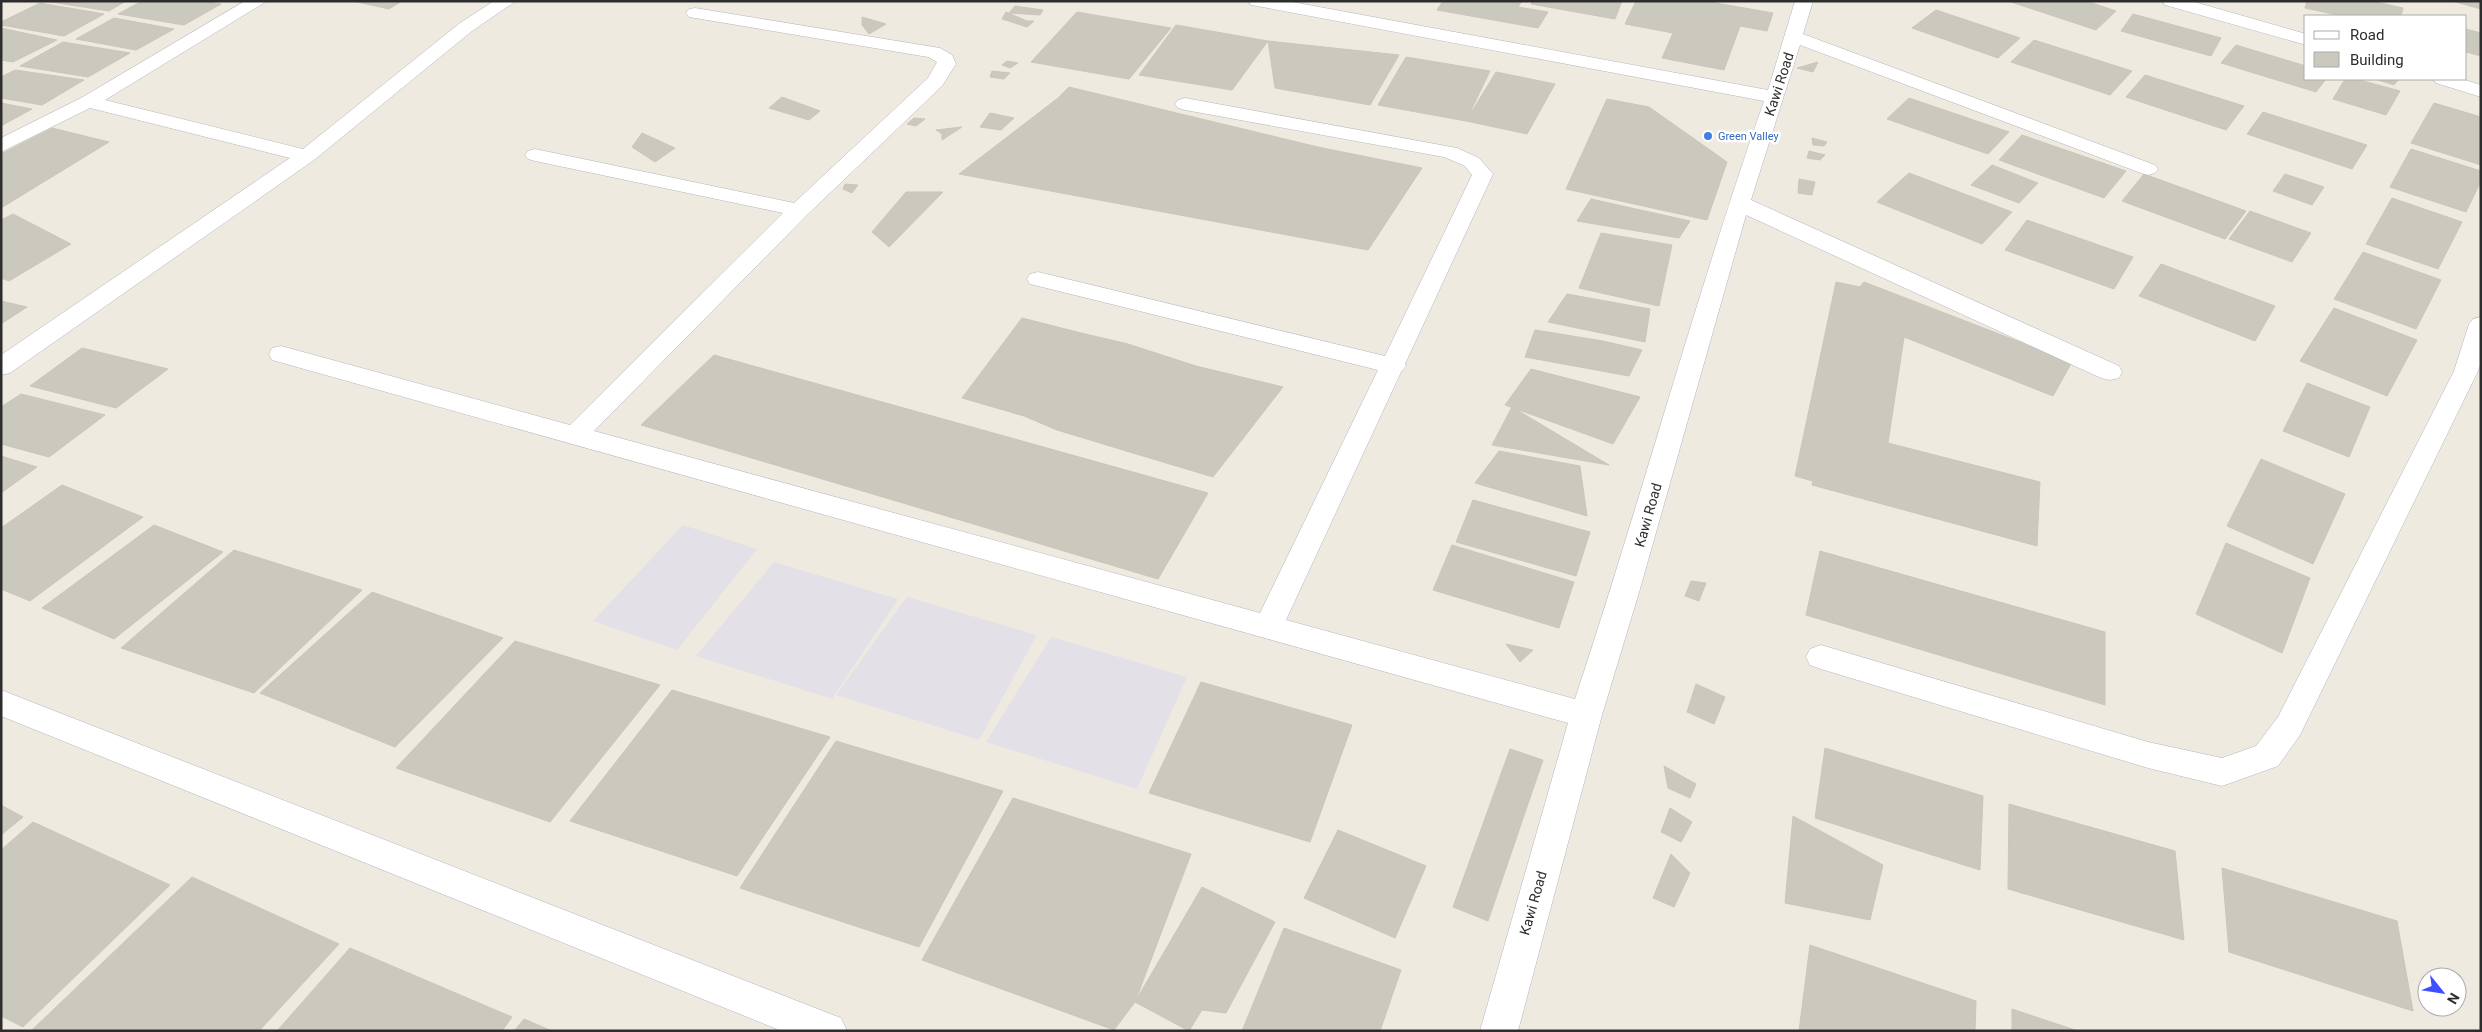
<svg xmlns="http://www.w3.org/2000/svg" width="2482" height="1032" font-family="Roboto,sans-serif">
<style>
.industrial{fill:#e3e0e8}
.building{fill:#cbc8be;stroke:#cbc6b9}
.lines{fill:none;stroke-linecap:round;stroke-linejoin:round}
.street-casing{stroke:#b3b4c1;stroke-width:1}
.street{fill:#fff;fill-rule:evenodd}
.shop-dot{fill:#3f7fe0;stroke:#fff;stroke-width:2}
.labels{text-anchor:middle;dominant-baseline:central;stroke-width:5;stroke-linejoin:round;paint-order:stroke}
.far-shop-label{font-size:11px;fill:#366cbe;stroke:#fff;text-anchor:start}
.street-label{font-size:14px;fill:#2d2d2d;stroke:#fff}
</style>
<rect width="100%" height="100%" fill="#efeae0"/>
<g class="industrial">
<polygon points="683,525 757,549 677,650 593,621"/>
<polygon points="774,562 898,599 832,699 696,656"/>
<polygon points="907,597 1037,635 979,740 836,695"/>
<polygon points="1051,637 1187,677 1137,789 986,742"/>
</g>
<g class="building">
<polygon points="44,1 126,1 109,11"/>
<polygon points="142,1 203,1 221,4 184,25 118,14"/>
<polygon points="353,1 402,1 389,9"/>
<polygon points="1443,1 1522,1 1518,7 1548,12 1538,28 1437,10"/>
<polygon points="1533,1 1622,1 1615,19 1531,4"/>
<polygon points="1636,1 1704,1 1773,13 1767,31 1740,26 1724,70 1662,58 1673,33 1625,24"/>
<polygon points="2008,1 2086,1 2116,11 2096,30"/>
<polygon points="2307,1 2371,1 2403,8 2401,16 2342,16 2305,8"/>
<polygon points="2452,1 2481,1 2481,9"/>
<polygon points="40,3 104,14 64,36 1,25 1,22"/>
<polygon points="1015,6 1043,10 1040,15 1009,13"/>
<polygon points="1936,10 2020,38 1998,58 1912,28"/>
<polygon points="1006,12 1027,21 1034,21 1027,27 1002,19"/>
<polygon points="1077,12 1171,28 1129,79 1031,62"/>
<polygon points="2133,14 2221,38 2211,56 2121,31"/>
<polygon points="862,17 886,24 869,34 862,25"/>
<polygon points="114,18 174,29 136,50 76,39"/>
<polygon points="1176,25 1268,41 1232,90 1139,75"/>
<polygon points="1,28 57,40 13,62 1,60"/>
<polygon points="2466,29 2481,33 2481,56 2466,52"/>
<polygon points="2034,40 2132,71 2110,95 2011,62"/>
<polygon points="1268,41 1399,55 1370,105 1275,88"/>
<polygon points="63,42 130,53 88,77 20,66"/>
<polygon points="2236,45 2306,66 2306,79 2326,79 2316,92 2221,63"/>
<polygon points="1406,57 1490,71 1466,121 1378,105"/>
<polygon points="1007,61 1018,63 1010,68 1002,65"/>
<polygon points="1818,62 1813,72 1797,68"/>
<polygon points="15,70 84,80 42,105 1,98 1,77"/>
<polygon points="992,71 1010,73 1004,79 990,77"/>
<polygon points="1496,72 1555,84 1527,134 1466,121"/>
<polygon points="2145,75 2244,106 2226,130 2126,97"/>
<polygon points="2345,79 2356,79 2400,91 2386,115 2333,99"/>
<polygon points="2375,79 2399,79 2394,85"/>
<polygon points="1069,87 1318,147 1422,168 1368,250 959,174 1058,98"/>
<polygon points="782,97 820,111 809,120 769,108"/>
<polygon points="1909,98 2009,132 1988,154 1887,119"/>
<polygon points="1607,99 1649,107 1727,162 1707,220 1566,189"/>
<polygon points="1,103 32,109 1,126"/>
<polygon points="2434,103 2481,117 2481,165 2411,143"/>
<polygon points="2263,112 2367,145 2352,169 2247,134"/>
<polygon points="990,113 1014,118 1001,130 980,127"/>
<polygon points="914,118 925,119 916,126 907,124"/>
<polygon points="962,127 942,140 942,134 936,130"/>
<polygon points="52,128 109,142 1,208 1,154"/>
<polygon points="642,133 675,148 655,162 632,147"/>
<polygon points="2022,135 2126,171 2104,198 1999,160"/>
<polygon points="1812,138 1827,142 1824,146 1813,145"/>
<polygon points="2411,149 2481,171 2481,181 2466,212 2390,187"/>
<polygon points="1809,151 1825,155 1820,160 1807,158"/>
<polygon points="1992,165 2038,183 2019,203 1971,185"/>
<polygon points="1909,173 2012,212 1982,244 1877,202"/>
<polygon points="2144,174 2246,211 2225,239 2122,201"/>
<polygon points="2285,174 2324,187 2312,205 2273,191"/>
<polygon points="1799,179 1815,182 1812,195 1798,193"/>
<polygon points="845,184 858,185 852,193 843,189"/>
<polygon points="906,192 943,192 889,247 872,232"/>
<polygon points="2392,198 2462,222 2438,269 2366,244"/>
<polygon points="1591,199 1690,221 1679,238 1577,221"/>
<polygon points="2250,211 2311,233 2292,262 2229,239"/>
<polygon points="13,214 71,244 9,281 1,278 1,220"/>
<polygon points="2027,220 2133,257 2114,289 2005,250"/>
<polygon points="1601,233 1672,245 1659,306 1579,288"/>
<polygon points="2363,252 2441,280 2416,329 2334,299"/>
<polygon points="2161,264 2275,306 2255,341 2139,296"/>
<polygon points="1836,282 1860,287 1864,282 2072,362 2053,396 1904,337 1888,443 2040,482 2037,546 1812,485 1813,481 1795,476"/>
<polygon points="1567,294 1650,309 1645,342 1548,322"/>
<polygon points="1,301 27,307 1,324"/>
<polygon points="2334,308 2417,340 2387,396 2300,361"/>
<polygon points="1022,318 1081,333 1024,416 962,398"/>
<polygon points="1535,330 1603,341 1642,350 1629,376 1525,357"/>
<polygon points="1081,333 1128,344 1057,430 1024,416"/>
<polygon points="1128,344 1196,366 1133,453 1057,430"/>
<polygon points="82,348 168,369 116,408 30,386"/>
<polygon points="714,355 1208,493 1158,579 641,425"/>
<polygon points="1196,366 1283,387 1213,477 1133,453"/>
<polygon points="1531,369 1640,397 1613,444 1505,405"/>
<polygon points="2307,383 2370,407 2349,457 2283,431"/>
<polygon points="21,394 105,415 49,457 1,444 1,407"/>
<polygon points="1512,407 1609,465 1492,445"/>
<polygon points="1499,451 1580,466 1587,516 1475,483"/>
<polygon points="1,456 37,467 1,493"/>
<polygon points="2261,459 2345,494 2313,564 2227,526"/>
<polygon points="62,485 143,517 30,601 1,589 1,528"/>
<polygon points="1473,500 1590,532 1576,576 1456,542"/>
<polygon points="154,525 223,552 114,639 42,608"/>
<polygon points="2226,543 2310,578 2282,653 2196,614"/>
<polygon points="1452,545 1574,582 1559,628 1433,590"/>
<polygon points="234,550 362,590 254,693 121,648"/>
<polygon points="1820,551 2105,632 2105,705 1806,615"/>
<polygon points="1691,581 1706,583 1699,601 1685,596"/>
<polygon points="372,592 503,638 395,747 260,693"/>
<polygon points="515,641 660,685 550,822 396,768"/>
<polygon points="1506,644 1533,650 1520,662"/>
<polygon points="1201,682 1352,725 1310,842 1149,793"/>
<polygon points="1696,684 1725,697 1714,724 1687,712"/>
<polygon points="672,690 830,737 737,876 570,821"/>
<polygon points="836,741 1003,791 919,947 740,888"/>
<polygon points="1825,748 1983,796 1980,870 1815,818"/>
<polygon points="1510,749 1543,760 1488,921 1453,907"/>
<polygon points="1664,766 1696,784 1690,798 1668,788"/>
<polygon points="1013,798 1191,854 1135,1002 1114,1030 922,960"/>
<polygon points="2009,804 2175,851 2184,940 2008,889"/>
<polygon points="1,805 23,817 1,835"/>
<polygon points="1670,808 1692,822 1681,842 1661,832"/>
<polygon points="1793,816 1883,865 1870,920 1785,903"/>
<polygon points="33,822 170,885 23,1027 1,1016 1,850"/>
<polygon points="1338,830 1426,866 1395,938 1304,898"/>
<polygon points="1671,854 1690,873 1674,907 1653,898"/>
<polygon points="2222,868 2397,921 2413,1011 2229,952"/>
<polygon points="192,877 339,944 259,1031 31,1031"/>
<polygon points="1202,887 1275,922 1226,1013 1202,1010 1189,1031 1135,1002"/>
<polygon points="1284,928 1401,970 1380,1031 1242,1031"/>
<polygon points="1810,945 1976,1001 1975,1031 1799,1031"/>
<polygon points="350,948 512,1017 502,1031 277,1031"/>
<polygon points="2012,1009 2078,1031 2012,1031"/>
<polygon points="524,1019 552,1031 514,1031"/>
</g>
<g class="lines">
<defs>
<g id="street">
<polygon points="245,1 267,1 105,100 303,149 460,23 494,1 516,1 472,31 314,160 10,373 1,375 1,355 290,158 90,108 1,152 1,138 81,98"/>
<path d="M 1248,1 L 1287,1 L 1768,90 L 1795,1 L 1813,1 L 1803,34 L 2155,165 L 2158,169 L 2155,173 L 2148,175 L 2141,173 L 1800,45 L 1751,200 L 2119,366 L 2122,372 L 2119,378 L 2110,380 L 2101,378 L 1746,215 L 1640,589 L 1602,715 L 1518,1031 L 1480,1031 L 1568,723 L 272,360 L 269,354 L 272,348 L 281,346 L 570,425 L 783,213 L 535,161 L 528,159 L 525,155 L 528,151 L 535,149 L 794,203 L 928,78 L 937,62 L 928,57 L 695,18 L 689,17 L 686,13 L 689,9 L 695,8 L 940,48 L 952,55 L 956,64 L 942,86 L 807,215 L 594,431 L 1260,613 L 1378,370 L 1030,284 L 1027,279 L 1030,274 L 1038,272 L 1385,356 L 1472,175 L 1465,166 L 1444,157 L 1185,110 L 1178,108 L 1175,104 L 1178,100 L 1185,98 L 1457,148 L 1479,158 L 1493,174 L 1405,364 L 1406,366 L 1401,372 L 1286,620 L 1575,699 C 1641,500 1695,298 1764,101 L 1257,6 L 1251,5 Z"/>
<polygon points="2162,1 2191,1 2306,34 2306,45 2165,5"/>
<polygon points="2433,79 2462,79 2481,85 2481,97 2436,83"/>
<polygon points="2481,317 2481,363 2478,371 2300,735 2278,766 2222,786 2148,768 1821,669 1810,665 1806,657 1810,649 1821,645 2148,742 2222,758 2256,746 2278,717 2454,371 2469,324 2473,319"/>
<polygon points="1,690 828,1013 841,1018 847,1031 782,1031 1,716"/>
</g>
</defs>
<use href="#street" class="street-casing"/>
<use href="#street" class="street"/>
</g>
<circle class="shop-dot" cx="1708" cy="136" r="5"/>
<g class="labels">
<g class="far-shop-label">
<text x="1718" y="136">Green Valley</text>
</g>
<g class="street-label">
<text transform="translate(1779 84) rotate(-72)">Kawi Road</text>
<text transform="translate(1648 515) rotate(-74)">Kawi Road</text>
<text transform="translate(1533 903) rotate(-74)">Kawi Road</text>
</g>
</g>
<rect width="2482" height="1032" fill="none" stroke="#2d2d2d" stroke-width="5"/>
<rect x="2304" y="15" width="162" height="65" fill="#ffffff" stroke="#ababab"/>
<rect x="2314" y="31" width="25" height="8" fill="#ffffff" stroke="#ababab"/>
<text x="2350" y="40" font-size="15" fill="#2d2d2d">Road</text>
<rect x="2314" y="52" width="25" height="15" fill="#cbc8be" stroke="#ababab"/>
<text x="2350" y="65" font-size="15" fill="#2d2d2d">Building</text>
<g transform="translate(2442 992) rotate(120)"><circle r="24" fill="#ffffff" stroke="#ababab"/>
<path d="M0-4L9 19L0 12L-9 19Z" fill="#3d4fff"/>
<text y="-8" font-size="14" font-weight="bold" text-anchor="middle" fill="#2d2d2d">N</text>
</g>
</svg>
